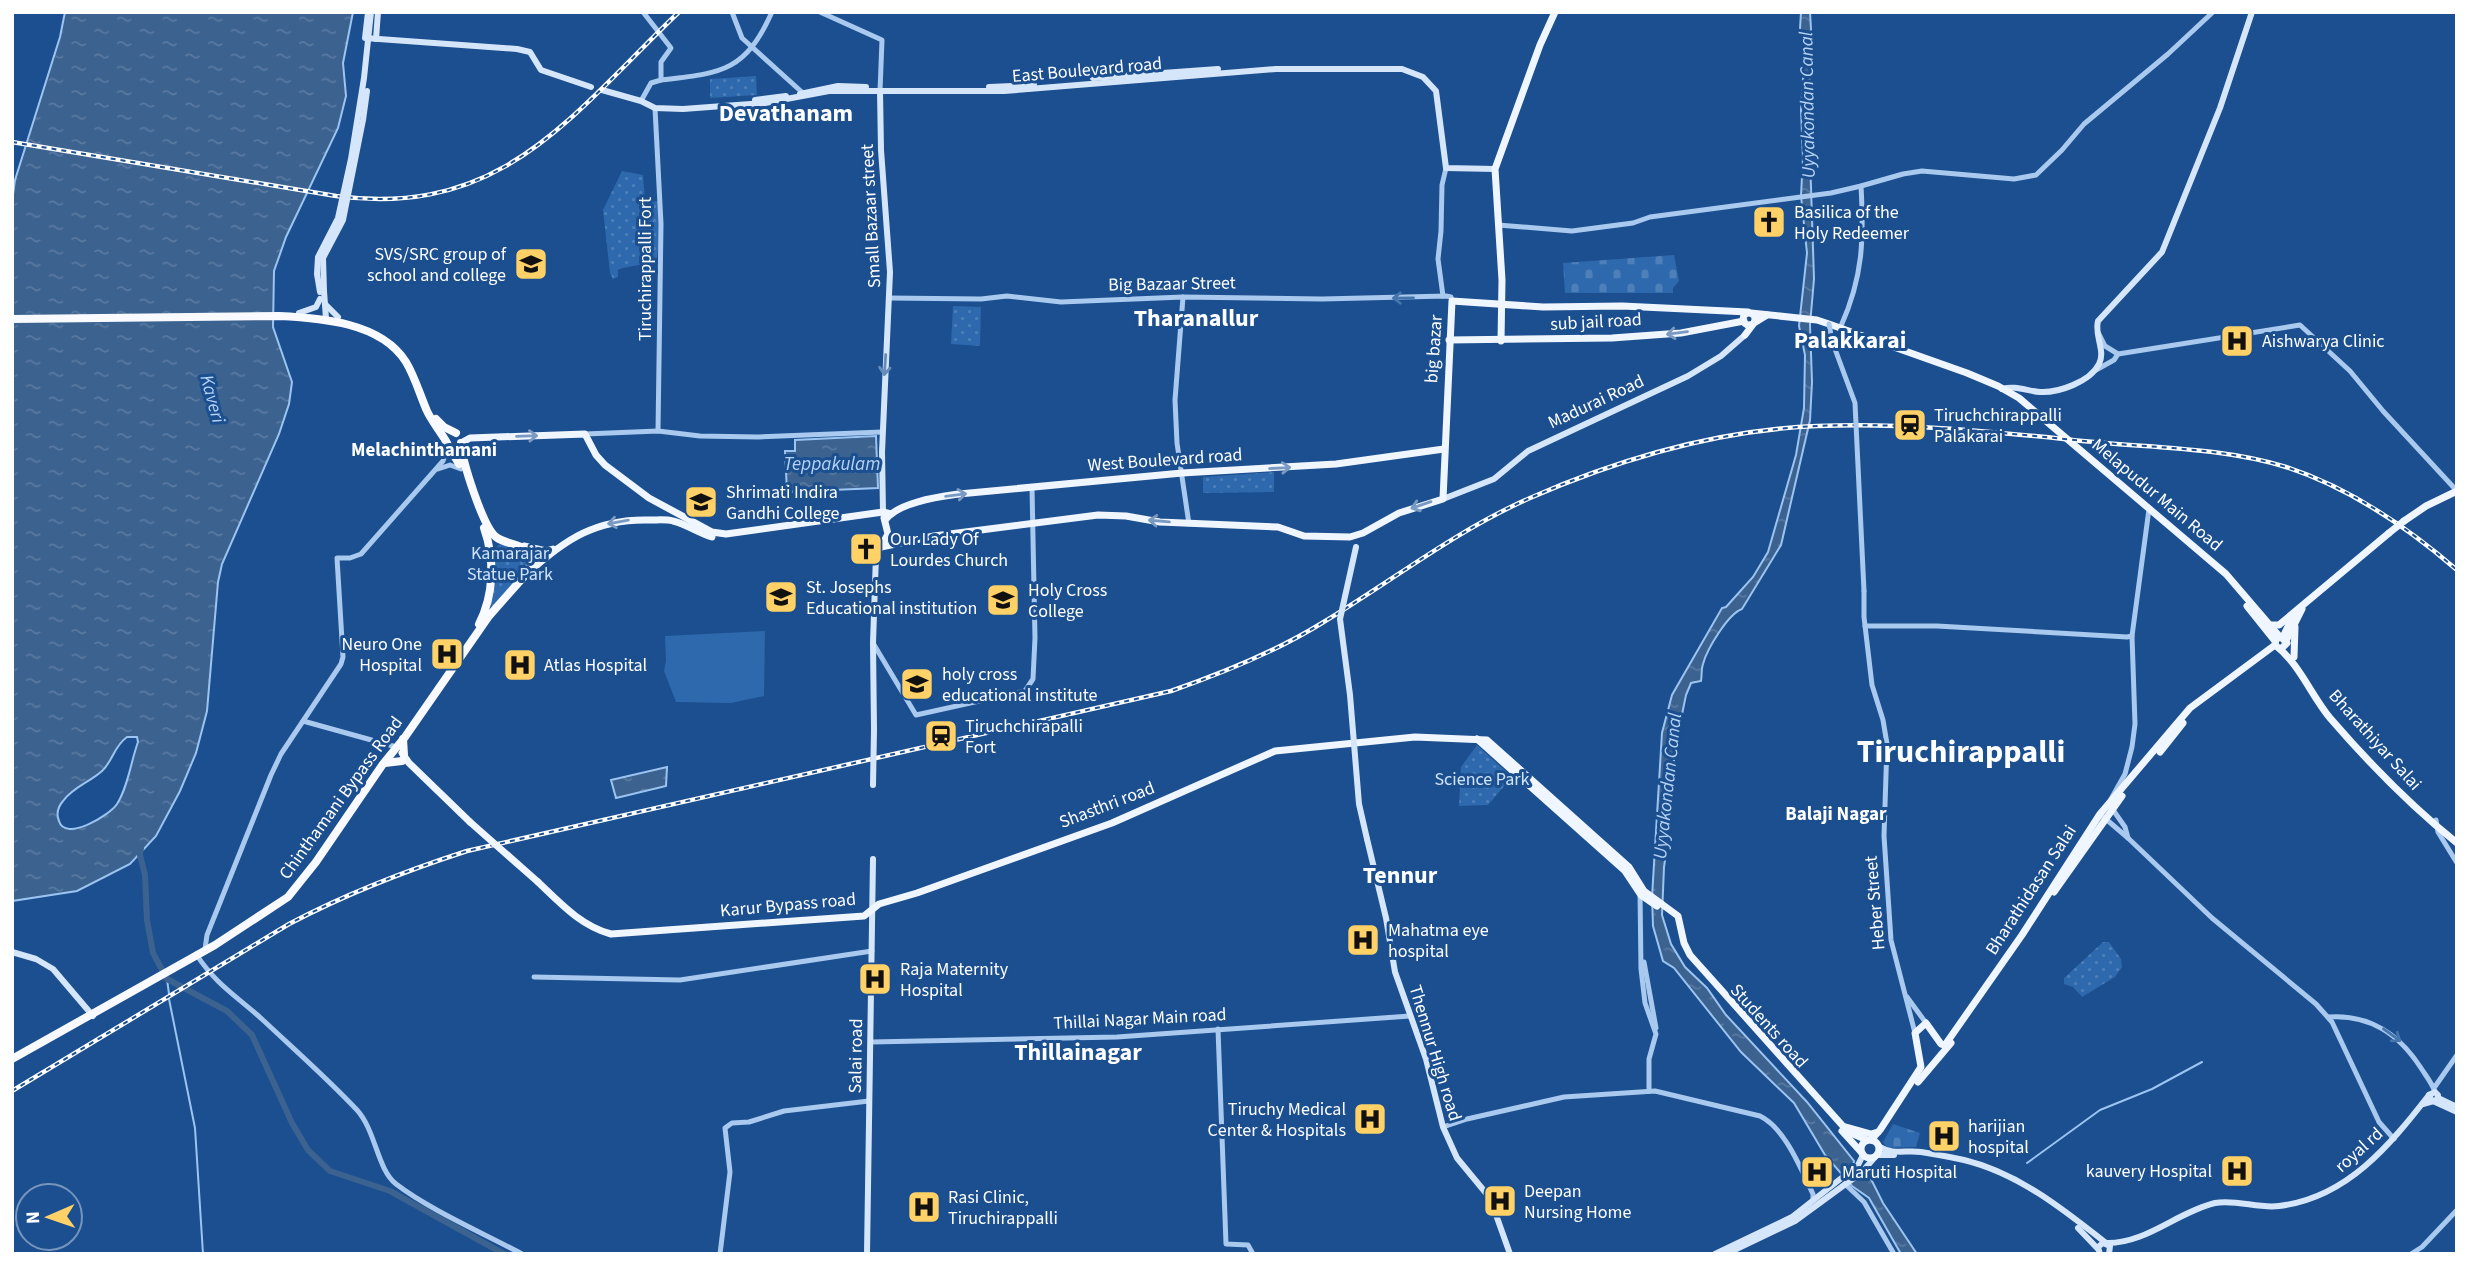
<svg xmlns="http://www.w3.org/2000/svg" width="2469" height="1266" font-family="'Source Sans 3',sans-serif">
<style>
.cemetery{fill:url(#cemetery-stones)}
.park{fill:url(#park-dots)}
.pitch{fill:#2e69ad}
.water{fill:url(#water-ripples);stroke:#9cc4f0;stroke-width:2;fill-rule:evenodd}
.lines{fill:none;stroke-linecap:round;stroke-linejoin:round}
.stream{stroke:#9cc4f0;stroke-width:2}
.river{stroke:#3c6290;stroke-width:6}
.tertiary{stroke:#a9c9ee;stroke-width:5}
.secondary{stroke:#d6e6fa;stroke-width:6}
.primary{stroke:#f0f6ff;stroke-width:7}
.trunk{stroke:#f8faff;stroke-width:8}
.rail-casing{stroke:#fff;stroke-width:4.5}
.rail{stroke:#1b4f8f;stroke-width:2;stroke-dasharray:5;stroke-linecap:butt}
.tertiary-bridge{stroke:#a9c9ee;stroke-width:5}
.secondary-bridge{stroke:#d6e6fa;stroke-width:6}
.primary-bridge{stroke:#f0f6ff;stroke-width:7}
.oneway{stroke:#4674ac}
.oneway2{stroke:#7b9ac1}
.oneway3{stroke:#668bba}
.labels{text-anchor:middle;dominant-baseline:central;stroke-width:6;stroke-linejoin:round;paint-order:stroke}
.street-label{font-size:18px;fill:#fff;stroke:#1b4f8f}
.poi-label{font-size:18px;fill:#fff;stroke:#1b4f8f;text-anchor:start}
.park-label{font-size:18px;fill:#cfe3fa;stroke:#1b4f8f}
.water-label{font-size:19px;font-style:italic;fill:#b5d3f5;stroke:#1b4f8f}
.neighbourhood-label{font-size:19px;font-weight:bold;fill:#fff;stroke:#1b4f8f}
.district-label{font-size:24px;font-weight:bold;fill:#fff;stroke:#1b4f8f}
.town-label{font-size:32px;font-weight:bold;fill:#fff;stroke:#1b4f8f}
</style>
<defs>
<pattern id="cemetery-stones" width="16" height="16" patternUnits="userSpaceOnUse" patternTransform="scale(1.75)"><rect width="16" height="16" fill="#2e69ad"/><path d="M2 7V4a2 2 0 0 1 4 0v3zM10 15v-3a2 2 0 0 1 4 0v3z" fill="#4d80b9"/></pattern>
<pattern id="park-dots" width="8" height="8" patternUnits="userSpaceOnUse" patternTransform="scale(1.75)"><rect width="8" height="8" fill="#2e69ad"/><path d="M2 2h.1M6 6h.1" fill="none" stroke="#4d80b9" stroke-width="1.8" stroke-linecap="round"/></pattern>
<pattern id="water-ripples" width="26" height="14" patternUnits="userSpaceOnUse" patternTransform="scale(1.75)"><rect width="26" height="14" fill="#3c6290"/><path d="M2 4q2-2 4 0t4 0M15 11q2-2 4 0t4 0" fill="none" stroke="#597aa1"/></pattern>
</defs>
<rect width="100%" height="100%" fill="#1b4f8f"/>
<g class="cemetery">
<polygon points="1674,255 1679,281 1673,288 1673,293 1565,293 1563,263"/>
<polygon points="1893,1124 1920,1133 1916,1147 1887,1148 1883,1142"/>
</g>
<g class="park">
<polygon points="756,76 757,95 710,98 710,79"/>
<polygon points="622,171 643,175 645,202 659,201 659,242 656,265 649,263 618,269 618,277 613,279 610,273 603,210"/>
<polygon points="953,306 981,307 980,346 951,344"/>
<polygon points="1274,472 1274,492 1203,493 1203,477"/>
<polygon points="505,543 523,548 530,564 493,607 489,603 493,552 498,545"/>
<polygon points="1477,745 1512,777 1488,805 1459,806 1461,767"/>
<polygon points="2103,942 2109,942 2121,959 2122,967 2115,977 2082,997 2073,987 2064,984 2064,978"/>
</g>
<polygon class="pitch" points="765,631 764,696 731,703 676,702 664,671 666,661 665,636"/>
<g class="water">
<path d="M 65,12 L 353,12 L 343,63 L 346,96 L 338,128 L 286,237 L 274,271 L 273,327 L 292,382 L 289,404 L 279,434 L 222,564 L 218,582 L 207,711 L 196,753 L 180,791 L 156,836 L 130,864 L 77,891 L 12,901 L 12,202 L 15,180 L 60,37 ZM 127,737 L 137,737 L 138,742 C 131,761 128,787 117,804 C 109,816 65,842 59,821 C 56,814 58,807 63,801 C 73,787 90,782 102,771 C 113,761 114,746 127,737 Z"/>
<path d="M 1801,12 L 1810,12 L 1812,47 L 1808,96 L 1814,279 L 1810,325 L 1812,382 L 1810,420 L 1781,545 L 1742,609 C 1728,614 1707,649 1703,664 C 1701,670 1702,676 1701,681 L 1691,683 L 1686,695 L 1680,724 L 1680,740 L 1674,758 L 1672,801 L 1668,820 L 1668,840 L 1664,867 L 1662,915 L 1671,944 L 1685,967 L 1707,988 L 1726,1015 L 1807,1102 L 1854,1161 C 1852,1171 1862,1175 1870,1177 L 1883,1203 L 1917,1254 L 1901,1254 L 1869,1198 L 1852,1186 L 1825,1155 L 1794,1103 L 1741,1052 L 1674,968 L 1663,961 L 1653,926 L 1652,897 L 1662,733 L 1672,695 L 1722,608 L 1726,607 L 1753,577 L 1768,552 L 1796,455 L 1804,408 L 1805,355 L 1799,326 L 1807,253 L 1801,196 L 1803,158 L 1801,110 L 1805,48 L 1800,29 Z"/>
<polygon points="876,436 878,488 787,492 785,451 795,451 795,440"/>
<polygon points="667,767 666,786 616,798 611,780"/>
</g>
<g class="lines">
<g class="stream">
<polyline points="167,979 169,994"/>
<polyline points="169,999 195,1128 203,1254"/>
<polyline points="2027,1163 2100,1110 2152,1089 2202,1062"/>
</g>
<polyline class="river" points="141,848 140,855 145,875 147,920 153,953 167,979 227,1011 252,1035 292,1123 308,1150 330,1171 390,1191 504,1254"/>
<g class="tertiary">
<polyline points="732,12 742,38 804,94"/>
<polyline points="820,12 882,40 880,91"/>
<path d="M 661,80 C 722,73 745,72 772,12"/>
<polyline points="641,101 651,83 661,80 661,62 671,48 643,12"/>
<polyline points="655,108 661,224 658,431"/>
<polyline points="1498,225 1572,231 1633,223 1650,217 1831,193 1861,186 1903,174 1922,171 2014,179 2036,175 2062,150 2084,124 2168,54 2213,12"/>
<polyline points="1443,296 1438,259 1441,231 1442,185 1446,168"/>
<polyline points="1183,297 1175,400 1177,443 1189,524"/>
<polyline points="889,298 981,299 1007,296 1061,302 1183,297 1322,299 1446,296 1451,297 1452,301"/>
<path d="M 1841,326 C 1863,277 1864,239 1861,186"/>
<polyline points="2099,334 2105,346 2118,354"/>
<polyline points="2096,370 2114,360 2118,354 2300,325 2350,371 2383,411 2457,491"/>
<polyline points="585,434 658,431 700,436 758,437 882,432"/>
<polyline points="438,469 450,465 461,469"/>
<polyline points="1864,591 1864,617 1872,685 1883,720 1887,744 1884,836 1891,940 1915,1033"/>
<polyline points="1865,626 1937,626 2127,637 2132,636"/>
<polyline points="873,643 916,715 1025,691 1033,679 1035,638 1032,488"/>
<polyline points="303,721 393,746"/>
<polyline points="2111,799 2125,774 2132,747 2135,724 2132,636 2149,509"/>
<polyline points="2111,807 2125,827 2128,838"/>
<polyline points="2100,814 2128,838 2212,918 2316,1004 2332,1022 2379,1122 2394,1139"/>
<polyline points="2436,820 2438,832 2457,863"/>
<polyline points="1640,892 1641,969 1645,1003 1656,1034 1649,1059 1649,1091"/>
<polyline points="205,949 207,935 271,775 281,754 341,664 343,657 337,558 350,558 361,554 443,461 448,447"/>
<path d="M 196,954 C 217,986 237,996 264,1021 C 295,1050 328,1079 357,1110 C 376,1131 377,1169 396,1184 C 430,1210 483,1233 522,1254"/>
<polyline points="1644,962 1656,1028"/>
<polyline points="534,977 680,980 872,951"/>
<polyline points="1907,997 1926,1023"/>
<path d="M 2328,1017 C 2370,1014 2399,1034 2421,1068 C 2426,1076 2432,1083 2435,1092"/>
<polyline points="1218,1029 1226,1244 1248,1245 1253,1254"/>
<polyline points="871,1042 1117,1037 1410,1016"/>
<polyline points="2434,1088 2457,1055"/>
<path d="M 1443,1127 L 1467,1119 L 1564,1097 L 1655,1091 L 1760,1116 C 1785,1128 1801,1169 1813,1194 L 1813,1200"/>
<polyline points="1845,1184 1864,1202 1894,1254"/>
<polyline points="720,1254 730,1172 725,1128 732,1123 749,1122 784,1111 869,1101"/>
<polyline points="2411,1254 2422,1247 2457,1210"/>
</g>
<g class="secondary">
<polyline points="368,12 365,38 517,49 530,52 541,70 591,87"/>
<polyline points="376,39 378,12"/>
<polyline points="1093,78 1218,69"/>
<polyline points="989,87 1034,85"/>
<polyline points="602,90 641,101 655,108 683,109 765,103 829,91 1004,91 1276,69 1402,69 1423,77 1436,91 1446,168 1495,169"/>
<polyline points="880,91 881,150 890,272 882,452 883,512"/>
<polyline points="800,94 838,86 866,87"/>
<polyline points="755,100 786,96"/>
<polyline points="324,291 326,319"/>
<polyline points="326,305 338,317"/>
<polyline points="299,313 316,307 320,299"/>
<path d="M 2002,389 C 2015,385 2027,391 2040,392 C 2058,393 2090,382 2099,364 C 2106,351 2094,335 2098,321 L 2162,252 L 2220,108 L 2252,12"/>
<polyline points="1443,499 1494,479 1528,451 1688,376 1721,356 1745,335"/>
<polyline points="874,730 873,643 876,555 881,547"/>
<polyline points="1367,839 1386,918 1395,972 1426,1059 1443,1127 1457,1158 1490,1198 1510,1254"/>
<polyline points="12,952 36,959 53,969 93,1016"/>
<polyline points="2438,1098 2457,1107"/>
<polyline points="2433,1101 2457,1112"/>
<polyline points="2423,1104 2437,1100 2438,1095 2435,1092 2429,1095 2432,1101"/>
<path d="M 1880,1147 C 1892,1155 1907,1150 1921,1152 C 1935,1154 1950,1157 1964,1160 C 2018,1173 2063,1209 2106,1243 C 2146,1244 2177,1212 2215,1203 C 2236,1199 2259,1209 2279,1206 C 2347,1198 2390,1145 2429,1095"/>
<polyline points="1878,1155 1894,1155"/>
<polyline points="2078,1228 2098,1249"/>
<polyline points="867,1254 873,859"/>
<polyline points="1715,1254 1792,1217 1858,1165 1863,1155"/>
<polyline points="1726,1254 1795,1221 1862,1172 1875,1157"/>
<polyline points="2100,1254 2098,1247 2103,1243 2110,1246 2109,1254"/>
</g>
<g class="primary">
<circle cx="1749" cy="319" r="6"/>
<polyline points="1751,313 1817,320 1829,324 1967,373 1998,386 2019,398 2226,574 2280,637"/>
<polyline points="1745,335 1754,323 1767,315"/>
<polyline points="1449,340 1612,338 1681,333 1744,321"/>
<polyline points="1501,341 1502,280 1495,169 1540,45 1555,12"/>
<polyline points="461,443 470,438 585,434 596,455 605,465 649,498 712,532 726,534 883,512 891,514"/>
<path d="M 885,520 C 899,502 938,497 959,494 L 1182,473 L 1336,464 L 1444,449"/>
<polyline points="2404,521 2426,506 2457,491"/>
<polyline points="524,546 546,551 553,549"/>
<polyline points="881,547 934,536 1098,515 1126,516 1160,522 1278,527 1304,536 1350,537 1363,533 1399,513 1443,499 1452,301 1543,307 1622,306 1748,312"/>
<polyline points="881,547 888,534 884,518"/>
<path d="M 527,574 C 565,539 597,518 651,520 C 658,520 666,519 673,521 C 686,524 699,533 712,537"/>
<polyline points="2247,606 2275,641"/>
<polyline points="2271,625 2279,625 2389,533"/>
<polyline points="2283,637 2293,616"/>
<polyline points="2286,641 2302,609"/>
<path d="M 2281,649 L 2287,643 L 2281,637 L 2276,639 L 2275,645 C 2299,663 2311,695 2330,718 C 2368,762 2411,806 2457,843"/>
<polyline points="2294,657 2295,627"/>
<polyline points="1477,739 1625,871 1641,895 1657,906"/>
<polyline points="2160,752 2183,723"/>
<polyline points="402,753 409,763 470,822"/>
<path d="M 538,882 C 560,903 581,926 611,934 L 864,916 L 879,904 L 917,893 L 1112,823 L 1275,751 L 1415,737 L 1487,740 L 1629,867 L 1644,891 L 1678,916 L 1684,943 L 1690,955 L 1842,1125 L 1851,1133 L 1867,1140"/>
<polyline points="2054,892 2122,796"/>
<polyline points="1918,1082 1951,1043"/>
<polyline points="1846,1127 1871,1134 1878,1132"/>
<polyline points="1842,1131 1862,1153"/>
<circle cx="1870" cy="1149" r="9"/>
<polyline points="1871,1140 1880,1130 1921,1067 1915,1033 1926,1023 1941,1044 1945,1045 2022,935 2100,814 2190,708 2275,645"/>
</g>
<g class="trunk">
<path d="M 12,319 L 279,316 C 320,318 381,322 406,362 C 415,377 420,395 427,411 C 432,422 441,432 447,443"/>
<polyline points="436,419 444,427 456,433"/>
<polyline points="448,445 459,464"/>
<path d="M 479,624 C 494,595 495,559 484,528"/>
<polyline points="403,739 404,755"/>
<polyline points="385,763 402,761"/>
<path d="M 12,1059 L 215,945 L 288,897 L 316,862 L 383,764 L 405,737 L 489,616 L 528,572 L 531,561 L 527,550 C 518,543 505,544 496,537 C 483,527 462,461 461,443"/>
</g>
<defs>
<g id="rail">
<path d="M 12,142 L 336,196 C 503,218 571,115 679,12"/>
<path d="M 12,1091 L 289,924 C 346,894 405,871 467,851 L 1171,691 C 1223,673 1275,652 1322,623 C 1392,581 1455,531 1530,498 C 1619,459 1719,430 1817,426 C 1909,422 2003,433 2094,442 C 2157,448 2225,448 2286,467 C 2350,488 2406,526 2457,570"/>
</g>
</defs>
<use href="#rail" class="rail-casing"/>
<use href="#rail" class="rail"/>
<polyline class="tertiary-bridge" points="1829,324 1832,341 1855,403 1864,591"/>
<g class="secondary-bridge">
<polyline points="324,291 323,258 343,220 363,120 367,91"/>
<polyline points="320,292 317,274 318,257 338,218 351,159 364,78 371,12"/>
<polyline points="1356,547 1340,619 1350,695 1359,804 1367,839"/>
<polyline points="873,785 874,730"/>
</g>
<g class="primary-bridge">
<polyline points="2389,533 2404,521"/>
<polyline points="470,822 538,882"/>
</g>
</g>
<defs><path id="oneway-shaft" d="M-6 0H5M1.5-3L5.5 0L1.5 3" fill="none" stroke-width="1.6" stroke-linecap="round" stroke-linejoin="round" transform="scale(1.75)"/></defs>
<g class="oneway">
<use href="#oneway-shaft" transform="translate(1403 298) rotate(179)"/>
<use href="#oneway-shaft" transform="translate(2392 1035) rotate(36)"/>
</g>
<g class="oneway2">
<use href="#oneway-shaft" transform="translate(1677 333) rotate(173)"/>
<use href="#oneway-shaft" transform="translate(527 436) rotate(-2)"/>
<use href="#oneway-shaft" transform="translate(1280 468) rotate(-3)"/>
<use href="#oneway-shaft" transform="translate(956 495) rotate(-7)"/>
<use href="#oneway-shaft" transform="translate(1421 505) rotate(161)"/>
<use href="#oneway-shaft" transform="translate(1159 521) rotate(-175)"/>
<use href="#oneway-shaft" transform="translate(618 522) rotate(170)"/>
</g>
<use class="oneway3" href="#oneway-shaft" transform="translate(885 365) rotate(94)"/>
<defs>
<symbol id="church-square" viewBox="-11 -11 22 22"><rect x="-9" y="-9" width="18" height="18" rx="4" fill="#ffd166" stroke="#1b4f8f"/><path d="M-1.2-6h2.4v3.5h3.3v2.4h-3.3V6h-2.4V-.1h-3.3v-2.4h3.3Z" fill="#111"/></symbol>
<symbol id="university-square" viewBox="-11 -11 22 22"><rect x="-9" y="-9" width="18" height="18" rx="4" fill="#ffd166" stroke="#1b4f8f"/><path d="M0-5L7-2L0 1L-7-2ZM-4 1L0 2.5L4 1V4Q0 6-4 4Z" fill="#111"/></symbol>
<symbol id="hospital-square" viewBox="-11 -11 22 22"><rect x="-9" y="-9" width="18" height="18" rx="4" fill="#ffd166" stroke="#1b4f8f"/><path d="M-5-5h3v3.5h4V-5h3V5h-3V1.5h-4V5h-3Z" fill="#111"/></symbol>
<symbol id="station-square" viewBox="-11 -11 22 22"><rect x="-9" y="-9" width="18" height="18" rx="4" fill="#ffd166" stroke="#1b4f8f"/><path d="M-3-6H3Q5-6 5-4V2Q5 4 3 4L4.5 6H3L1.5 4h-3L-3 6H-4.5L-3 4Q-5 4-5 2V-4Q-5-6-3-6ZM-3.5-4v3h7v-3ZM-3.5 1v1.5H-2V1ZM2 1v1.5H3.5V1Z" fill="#111"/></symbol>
</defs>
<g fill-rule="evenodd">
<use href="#church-square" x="1750" y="203" width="38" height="38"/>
<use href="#university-square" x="512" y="245" width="38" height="38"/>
<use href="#hospital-square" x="2218" y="322" width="38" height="38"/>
<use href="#station-square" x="1891" y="406" width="38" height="38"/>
<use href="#university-square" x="682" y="483" width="38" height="38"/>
<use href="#church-square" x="847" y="530" width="38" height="38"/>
<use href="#university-square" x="762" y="578" width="38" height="38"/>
<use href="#university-square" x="984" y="581" width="38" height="38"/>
<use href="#hospital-square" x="428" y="635" width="38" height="38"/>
<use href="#hospital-square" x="501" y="646" width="38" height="38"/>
<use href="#university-square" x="898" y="665" width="38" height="38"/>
<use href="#station-square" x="922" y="717" width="38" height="38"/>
<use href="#hospital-square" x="1344" y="921" width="38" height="38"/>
<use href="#hospital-square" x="856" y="960" width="38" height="38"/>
<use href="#hospital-square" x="1351" y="1100" width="38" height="38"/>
<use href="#hospital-square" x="1925" y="1117" width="38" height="38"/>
<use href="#hospital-square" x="2218" y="1152" width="38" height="38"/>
<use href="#hospital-square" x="1798" y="1153" width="38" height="38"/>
<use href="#hospital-square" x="1481" y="1182" width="38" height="38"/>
<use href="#hospital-square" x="905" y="1188" width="38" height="38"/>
</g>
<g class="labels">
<g class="street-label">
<text transform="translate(1087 70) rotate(-5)">East Boulevard road</text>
<text transform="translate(871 216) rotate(-93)">Small Bazaar street</text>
<text transform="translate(645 269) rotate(-90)">Tiruchirappalli Fort</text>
<text transform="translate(1172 284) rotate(-1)">Big Bazaar Street</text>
<text transform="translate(1596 322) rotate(-3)">sub jail road</text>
<text transform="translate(1434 349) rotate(-86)">big bazar</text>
<text transform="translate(1596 402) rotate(-25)">Madurai Road</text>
<text transform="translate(1165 460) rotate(-4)">West Boulevard road</text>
<text transform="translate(2157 495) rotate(40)">Melapudur Main Road</text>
<text transform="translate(2375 740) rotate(48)">Bharathiyar Salai</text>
<text transform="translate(341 798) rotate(-54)">Chinthamani Bypass Road</text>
<text transform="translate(1107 805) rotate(-21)">Shasthri road</text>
<text transform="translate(2031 890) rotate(-57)">Bharathidasan Salai</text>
<text transform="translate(1875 903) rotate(-95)">Heber Street</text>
<text transform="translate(788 905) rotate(-5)">Karur Bypass road</text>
<text transform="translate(1140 1019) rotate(-3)">Thillai Nagar Main road</text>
<text transform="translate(1769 1026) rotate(48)">Students road</text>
<text transform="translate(1435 1053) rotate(73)">Thennur High road</text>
<text transform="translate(856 1056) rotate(-89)">Salai road</text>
<text transform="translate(2359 1150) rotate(-42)">royal rd</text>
</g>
<g class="poi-label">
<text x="1794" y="212">Basilica of the<tspan x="1794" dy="21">Holy Redeemer</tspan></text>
<text x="506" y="254" text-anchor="end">SVS/SRC group of<tspan x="506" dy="21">school and college</tspan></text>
<text x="2262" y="341">Aishwarya Clinic</text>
<text x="1934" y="415">Tiruchchirappalli<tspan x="1934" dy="21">Palakarai</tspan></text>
<text x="726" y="492">Shrimati Indira<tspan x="726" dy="21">Gandhi College</tspan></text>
<text x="890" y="539">Our Lady Of<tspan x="890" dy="21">Lourdes Church</tspan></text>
<text x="806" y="587">St. Josephs<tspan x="806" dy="21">Educational institution</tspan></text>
<text x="1028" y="590">Holy Cross<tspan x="1028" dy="21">College</tspan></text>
<text x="422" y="644" text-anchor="end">Neuro One<tspan x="422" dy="21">Hospital</tspan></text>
<text x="544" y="665">Atlas Hospital</text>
<text x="942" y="674">holy cross<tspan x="942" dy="21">educational institute</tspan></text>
<text x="965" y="726">Tiruchchirapalli<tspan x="965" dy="21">Fort</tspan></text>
<text x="1388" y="930">Mahatma eye<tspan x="1388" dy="21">hospital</tspan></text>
<text x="900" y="969">Raja Maternity<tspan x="900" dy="21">Hospital</tspan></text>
<text x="1346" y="1109" text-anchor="end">Tiruchy Medical<tspan x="1346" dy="21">Center &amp; Hospitals</tspan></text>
<text x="1968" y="1126">harijian<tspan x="1968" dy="21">hospital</tspan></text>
<text x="2212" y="1171" text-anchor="end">kauvery Hospital</text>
<text x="1842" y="1172">Maruti Hospital</text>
<text x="1524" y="1191">Deepan<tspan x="1524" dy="21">Nursing Home</tspan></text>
<text x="948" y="1197">Rasi Clinic,<tspan x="948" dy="21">Tiruchirappalli</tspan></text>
</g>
<g class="park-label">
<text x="510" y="553">Kamarajar<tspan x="510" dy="21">Statue Park</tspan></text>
<text x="1482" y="779">Science Park</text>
</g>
<g class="water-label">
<text transform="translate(1808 105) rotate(-91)">Uyyakondan Canal</text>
<text transform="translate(212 399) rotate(75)">Kaveri</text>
<text x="832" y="464">Teppakulam</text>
<text transform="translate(1668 786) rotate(-84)">Uyyakondan Canal</text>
</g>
<g class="neighbourhood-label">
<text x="424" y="450">Melachinthamani</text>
<text x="1836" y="814">Balaji Nagar</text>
</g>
<g class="district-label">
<text x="786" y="113">Devathanam</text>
<text x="1196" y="318">Tharanallur</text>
<text x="1850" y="340">Palakkarai</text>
<text x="1400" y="875">Tennur</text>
<text x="1078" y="1052">Thillainagar</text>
</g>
<g class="town-label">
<text x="1961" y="752">Tiruchirappalli</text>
</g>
</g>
<rect width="2469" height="1266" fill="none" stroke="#ffffff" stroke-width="28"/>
<g transform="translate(49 1217) rotate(268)"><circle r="33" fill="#1b4f8f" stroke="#7695bc" stroke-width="2"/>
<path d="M0-5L12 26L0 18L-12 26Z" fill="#ffd166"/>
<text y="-10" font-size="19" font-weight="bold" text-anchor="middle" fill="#ffffff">N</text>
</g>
</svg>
